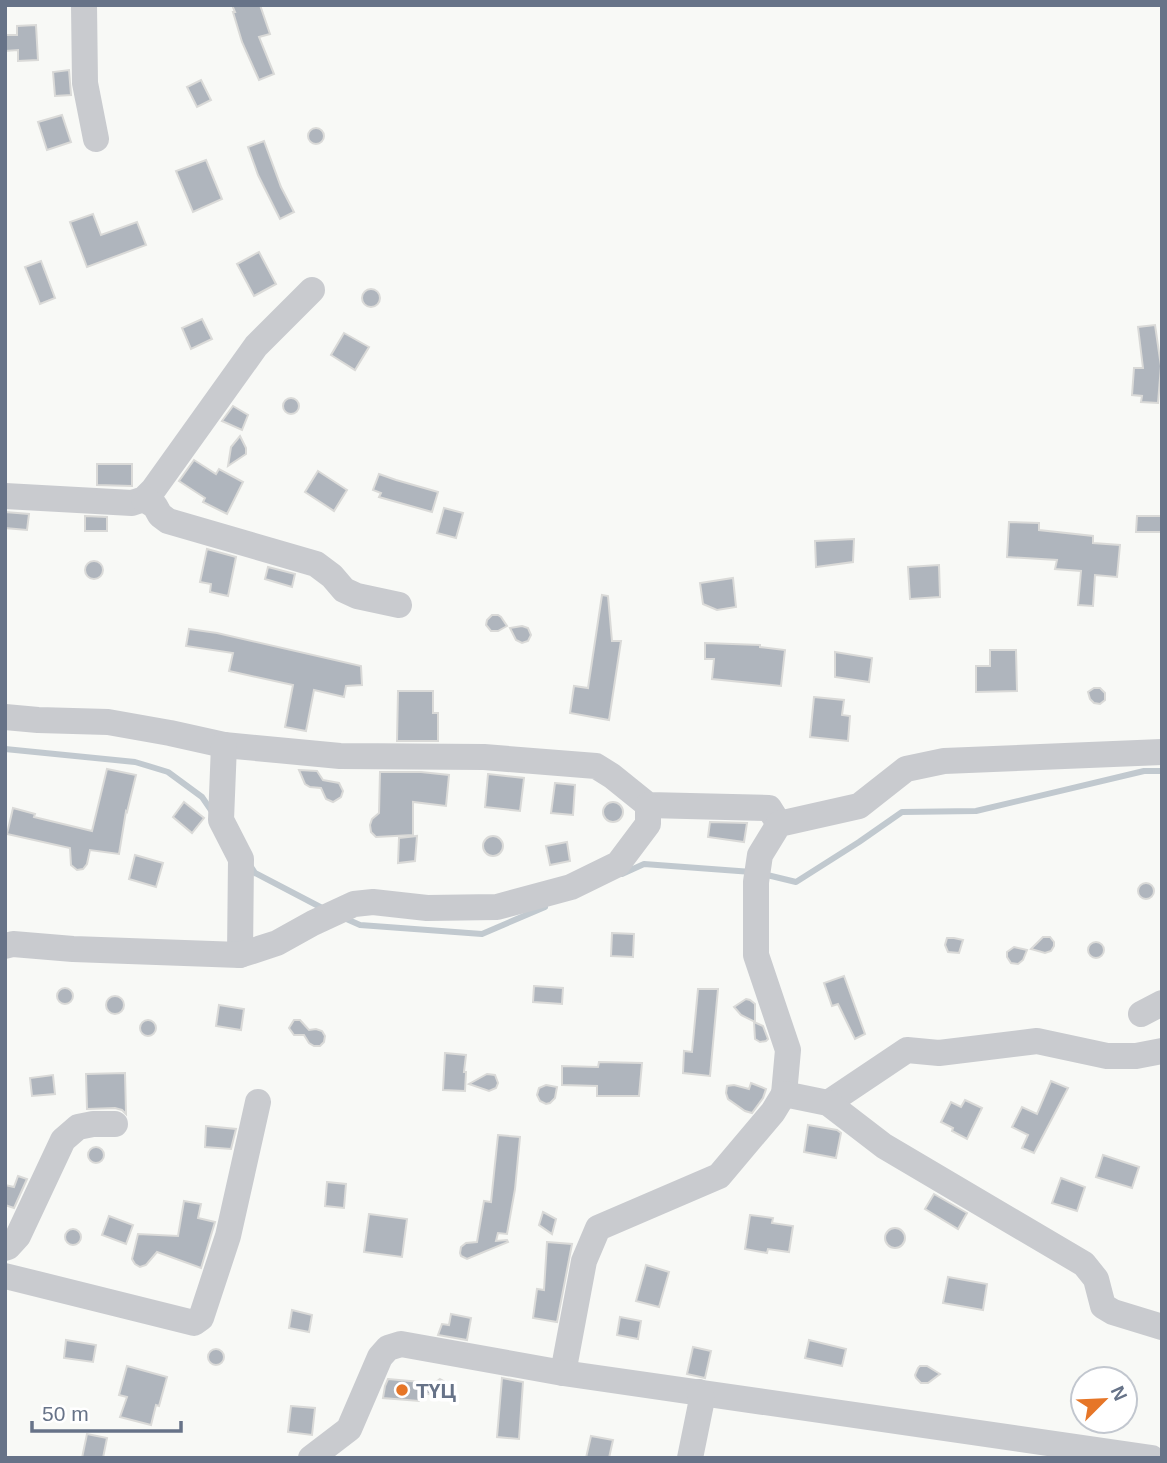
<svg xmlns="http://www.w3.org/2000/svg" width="1167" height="1463" font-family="Arial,sans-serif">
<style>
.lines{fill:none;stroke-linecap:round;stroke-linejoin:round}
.stream{stroke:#c1c9cf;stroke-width:6}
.building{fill:#afb5bd;stroke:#dadad8;stroke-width:2}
.minor{stroke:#c9cbcf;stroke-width:26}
.poi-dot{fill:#e67628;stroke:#fff;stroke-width:2.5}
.labels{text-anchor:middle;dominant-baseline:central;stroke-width:7;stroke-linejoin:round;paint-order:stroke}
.poi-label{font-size:21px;font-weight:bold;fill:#677388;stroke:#fff;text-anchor:start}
</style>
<rect width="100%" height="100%" fill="#f8f9f6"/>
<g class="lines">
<g class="stream">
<polyline points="5,749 135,762 168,772 202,797 213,813"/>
<polyline points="251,867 255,873 326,910"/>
<polyline points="622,874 644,864 752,872"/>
<polyline points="763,874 796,882 859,842 902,812 976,811 1144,771 1162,771"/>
<polyline points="342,917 360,925 482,934 545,907"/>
</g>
</g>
<g class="building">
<polygon points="232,5 260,5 270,34 259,37 274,74 259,80 242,42 233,12 235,12"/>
<polygon points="36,25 38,60 18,61 18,50 5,51 5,35 17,35 17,26"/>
<polygon points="69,70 71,95 55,96 53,72"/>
<polygon points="201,80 211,100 197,107 187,87"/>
<polygon points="62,115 71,142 47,150 38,122"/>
<circle cx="316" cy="136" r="8"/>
<polygon points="264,141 281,187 294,212 280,219 258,175 248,147"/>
<polygon points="206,160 222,199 193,212 176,171"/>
<polygon points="93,214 101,235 137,222 146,245 87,267 70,222"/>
<polygon points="259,252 276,284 254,296 237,264"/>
<polygon points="41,261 55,298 40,304 25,267"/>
<circle cx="371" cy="298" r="9"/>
<polygon points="202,319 212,339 191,349 182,328"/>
<polygon points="1155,325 1161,366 1158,403 1141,402 1142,396 1132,395 1134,368 1143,368 1138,327"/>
<polygon points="344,333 369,347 355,370 331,355"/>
<circle cx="291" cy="406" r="8"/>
<polygon points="233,406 248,415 242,430 222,421"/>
<polygon points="240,436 246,448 246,454 228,466 231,447"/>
<polygon points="194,460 216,474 219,469 243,482 227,514 203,502 205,498 179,481"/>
<polygon points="97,464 132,464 132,486 97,485"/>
<polygon points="318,471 347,490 334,511 305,492"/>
<polygon points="379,474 396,480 438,492 432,512 379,497 381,493 373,490"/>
<polygon points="444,508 463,513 456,538 437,533"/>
<polygon points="5,512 29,514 27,530 5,528"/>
<polygon points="85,516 107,517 107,531 85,531"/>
<polygon points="1137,516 1162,516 1162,532 1136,532"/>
<polygon points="1009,522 1039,523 1039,530 1093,536 1093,543 1120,545 1117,577 1095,575 1093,606 1078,605 1081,571 1055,569 1057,560 1007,557"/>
<polygon points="854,539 853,562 816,567 815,541"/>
<polygon points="207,549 236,557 228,596 210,592 211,584 200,582"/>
<circle cx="94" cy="570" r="9"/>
<polygon points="939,565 940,597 910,599 908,567"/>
<polygon points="268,567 295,574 292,587 265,579"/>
<polygon points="733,578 736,607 717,610 703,604 700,583"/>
<polygon points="602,595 608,596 612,641 621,641 609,720 570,713 574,686 588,688"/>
<polygon points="492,615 498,615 501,617 507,626 498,631 491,631 486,625 487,620"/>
<polygon points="522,626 528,628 531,635 528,641 522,643 516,640 510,628"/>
<polygon points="189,629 217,633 361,666 362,685 346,686 344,697 314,690 306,731 285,727 293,685 229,671 233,653 186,646"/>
<polygon points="705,643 760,645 760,647 785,650 781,686 712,679 714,659 705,659"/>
<polygon points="990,650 1016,650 1017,691 976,692 976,666 990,666"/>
<polygon points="835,652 872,658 869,682 835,677"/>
<polygon points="1094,688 1100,688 1105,693 1105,700 1100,704 1094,703 1090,699 1088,692"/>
<polygon points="398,691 433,691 433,713 438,713 438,741 397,741"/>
<polygon points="814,697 844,700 842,715 850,716 848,741 810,737"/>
<polygon points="107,769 136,775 127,812 126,811 119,854 90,850 87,864 83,869 77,870 71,865 70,848 7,834 13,808 35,814 34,817 92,831"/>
<polygon points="299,770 317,771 323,780 339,783 343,791 341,797 333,802 326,799 321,788 310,787 305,784"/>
<polygon points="380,772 421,772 449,775 446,806 413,802 413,835 376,837 371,832 370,825 372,819 379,813"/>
<polygon points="488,774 524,778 520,811 485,807"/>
<polygon points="555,783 575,785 573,815 551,813"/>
<circle cx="613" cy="812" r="10"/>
<polygon points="184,802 204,818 192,833 173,817"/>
<polygon points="710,822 747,823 744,842 708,837"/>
<polygon points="417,836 415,861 398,863 399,838"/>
<circle cx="493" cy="846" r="10"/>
<polygon points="567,842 570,861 550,865 546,846"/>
<polygon points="135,855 163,863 156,887 129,879"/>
<circle cx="1146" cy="891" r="8"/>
<polygon points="612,933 634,934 633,957 611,956"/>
<polygon points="1043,937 1050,937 1054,942 1054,946 1051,951 1045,953 1031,949"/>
<polygon points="947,938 954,938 963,940 959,953 948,952 945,945"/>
<circle cx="1096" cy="950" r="8"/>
<polygon points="1014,947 1027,950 1023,960 1018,964 1011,963 1007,957 1007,952"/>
<polygon points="844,976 865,1034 855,1039 838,1004 832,1006 824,983"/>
<polygon points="534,986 563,988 562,1004 533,1002"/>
<circle cx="65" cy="996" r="8"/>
<polygon points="698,989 718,989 710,1076 683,1073 684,1051 692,1052"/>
<circle cx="115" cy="1005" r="9"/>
<polygon points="746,999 750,1000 755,1004 755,1022 741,1015 734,1007"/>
<polygon points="219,1005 244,1009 241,1030 216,1026"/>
<circle cx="148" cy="1028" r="8"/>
<polygon points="294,1020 300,1020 309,1030 316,1029 322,1031 325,1036 324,1042 320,1046 314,1046 309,1043 304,1035 294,1035 289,1028"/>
<polygon points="754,1022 763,1026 768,1039 766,1041 760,1042 755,1039"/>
<polygon points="445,1053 466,1055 464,1072 466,1072 465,1091 443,1090"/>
<polygon points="599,1062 642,1063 639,1096 597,1096 597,1086 562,1085 562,1066 598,1067"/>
<polygon points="125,1073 126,1114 122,1110 115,1108 87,1109 86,1074"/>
<polygon points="487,1074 495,1075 498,1083 496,1088 489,1091 469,1084"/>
<polygon points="53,1075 55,1094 32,1096 30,1078"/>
<polygon points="1051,1081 1068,1088 1034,1153 1022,1148 1028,1135 1012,1127 1022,1107 1037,1114"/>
<polygon points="751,1083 766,1089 763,1098 752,1113 745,1111 728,1099 726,1093 727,1086 734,1085 749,1089"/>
<polygon points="546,1085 557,1087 555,1098 550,1103 546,1104 540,1101 537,1095 539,1088"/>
<polygon points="965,1100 982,1108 967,1139 952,1131 953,1128 941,1122 951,1102 961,1107"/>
<polygon points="808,1125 837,1130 841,1133 836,1158 804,1152"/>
<polygon points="206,1126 236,1129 231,1149 205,1147"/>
<polygon points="498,1135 520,1137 515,1189 507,1234 498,1233 496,1241 507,1240 508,1242 467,1259 461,1256 460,1253 461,1247 466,1243 477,1242 484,1201 491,1202"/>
<circle cx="96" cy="1155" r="8"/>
<polygon points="1103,1155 1139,1167 1132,1188 1096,1177"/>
<polygon points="18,1176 27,1179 14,1208 5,1205 5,1185 14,1187"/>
<polygon points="1061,1178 1085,1187 1077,1211 1052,1203"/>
<polygon points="327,1182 346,1184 344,1208 325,1206"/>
<polygon points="934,1194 967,1213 958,1229 925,1209"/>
<polygon points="184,1201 201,1204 198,1218 215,1222 201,1268 157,1252 146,1265 140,1267 135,1264 132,1259 138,1234 178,1236"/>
<polygon points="543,1212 556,1219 552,1234 539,1225"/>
<polygon points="369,1214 407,1219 402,1257 364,1252"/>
<polygon points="750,1215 773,1218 772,1223 793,1226 789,1252 768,1249 767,1253 745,1249"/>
<polygon points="109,1216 133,1225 126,1244 102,1235"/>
<circle cx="895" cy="1238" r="10"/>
<circle cx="73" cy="1237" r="8"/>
<polygon points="547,1242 572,1244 557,1322 533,1318 537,1289 544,1290"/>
<polygon points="646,1265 669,1272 659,1307 636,1301"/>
<polygon points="948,1277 987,1284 983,1310 943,1303"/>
<polygon points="292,1310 312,1315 309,1332 289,1328"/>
<polygon points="451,1314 471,1318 467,1340 438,1335 442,1324 449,1325"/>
<polygon points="620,1317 641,1321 638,1339 617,1335"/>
<polygon points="66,1340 96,1345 93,1362 64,1358"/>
<polygon points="809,1340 846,1349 842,1366 805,1358"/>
<polygon points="693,1347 711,1351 705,1378 687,1374"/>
<circle cx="216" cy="1357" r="8"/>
<polygon points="127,1366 167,1377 159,1406 156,1405 151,1425 120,1417 127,1397 119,1395"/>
<polygon points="920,1366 927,1366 940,1374 928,1383 921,1383 916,1378 915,1375 918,1368"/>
<polygon points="502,1378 523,1382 519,1439 497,1437"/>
<polygon points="388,1379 420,1382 419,1401 383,1398 385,1386"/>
<polygon points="440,1379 449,1384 447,1397 422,1393"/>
<polygon points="291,1406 315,1408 312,1435 288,1432"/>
<polygon points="87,1434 107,1438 103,1458 82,1458"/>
<polygon points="591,1436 613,1440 609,1458 586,1458"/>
</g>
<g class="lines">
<g class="minor">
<polyline points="84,5 85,83 96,139"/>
<polyline points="5,496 132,503 144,499 153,490 256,346 312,290"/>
<polyline points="144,499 155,506 160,515 168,521 316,564 332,576 344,590 357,596 399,605"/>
<polyline points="5,717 38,720 108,722 170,733 224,745 340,756 484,757 596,766 612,776 648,805 769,808 779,824"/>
<polyline points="224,745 221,820 241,859 240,955"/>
<polyline points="5,946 13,944 73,949 240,955 277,943 313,923 354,904 373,902 427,908 497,907 571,887 618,864 648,824 648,805"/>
<polyline points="1141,1014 1162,1003"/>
<polyline points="784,1094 788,1050 756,955 756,882 760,855 779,824 859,806 906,769 944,761 1162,752"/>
<polyline points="828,1103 907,1050 939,1053 1037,1041 1107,1056 1136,1056 1162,1051"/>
<polyline points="5,1248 8,1247 18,1236 63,1140 78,1127 93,1124 115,1124"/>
<polyline points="5,1276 194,1323 201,1318 228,1236 258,1102"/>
<polyline points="563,1373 584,1261 598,1228 719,1176 773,1112 784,1094 828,1103 884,1146 1084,1264 1096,1279 1103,1306 1113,1312 1162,1327"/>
<polyline points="311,1458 349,1429 380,1357 388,1348 401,1344 563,1373 1152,1458"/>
<polyline points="690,1458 702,1399 699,1392"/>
</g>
</g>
<circle class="poi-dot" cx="402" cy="1390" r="7"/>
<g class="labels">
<g class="poi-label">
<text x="416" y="1390">ТҮЦ</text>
</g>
</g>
<rect width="1167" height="1463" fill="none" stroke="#677388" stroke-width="14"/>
<g transform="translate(1104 1400) rotate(66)"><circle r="33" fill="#ffffff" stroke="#c2c7cf" stroke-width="2"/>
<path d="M0-5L12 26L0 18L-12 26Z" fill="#e67628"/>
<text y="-10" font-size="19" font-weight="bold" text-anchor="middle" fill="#677388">N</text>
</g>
<path d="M32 1421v10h149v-10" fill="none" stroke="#677388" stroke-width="3.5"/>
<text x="42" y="1421" font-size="21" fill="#677388" stroke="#ffffff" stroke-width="5" paint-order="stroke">50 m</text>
</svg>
